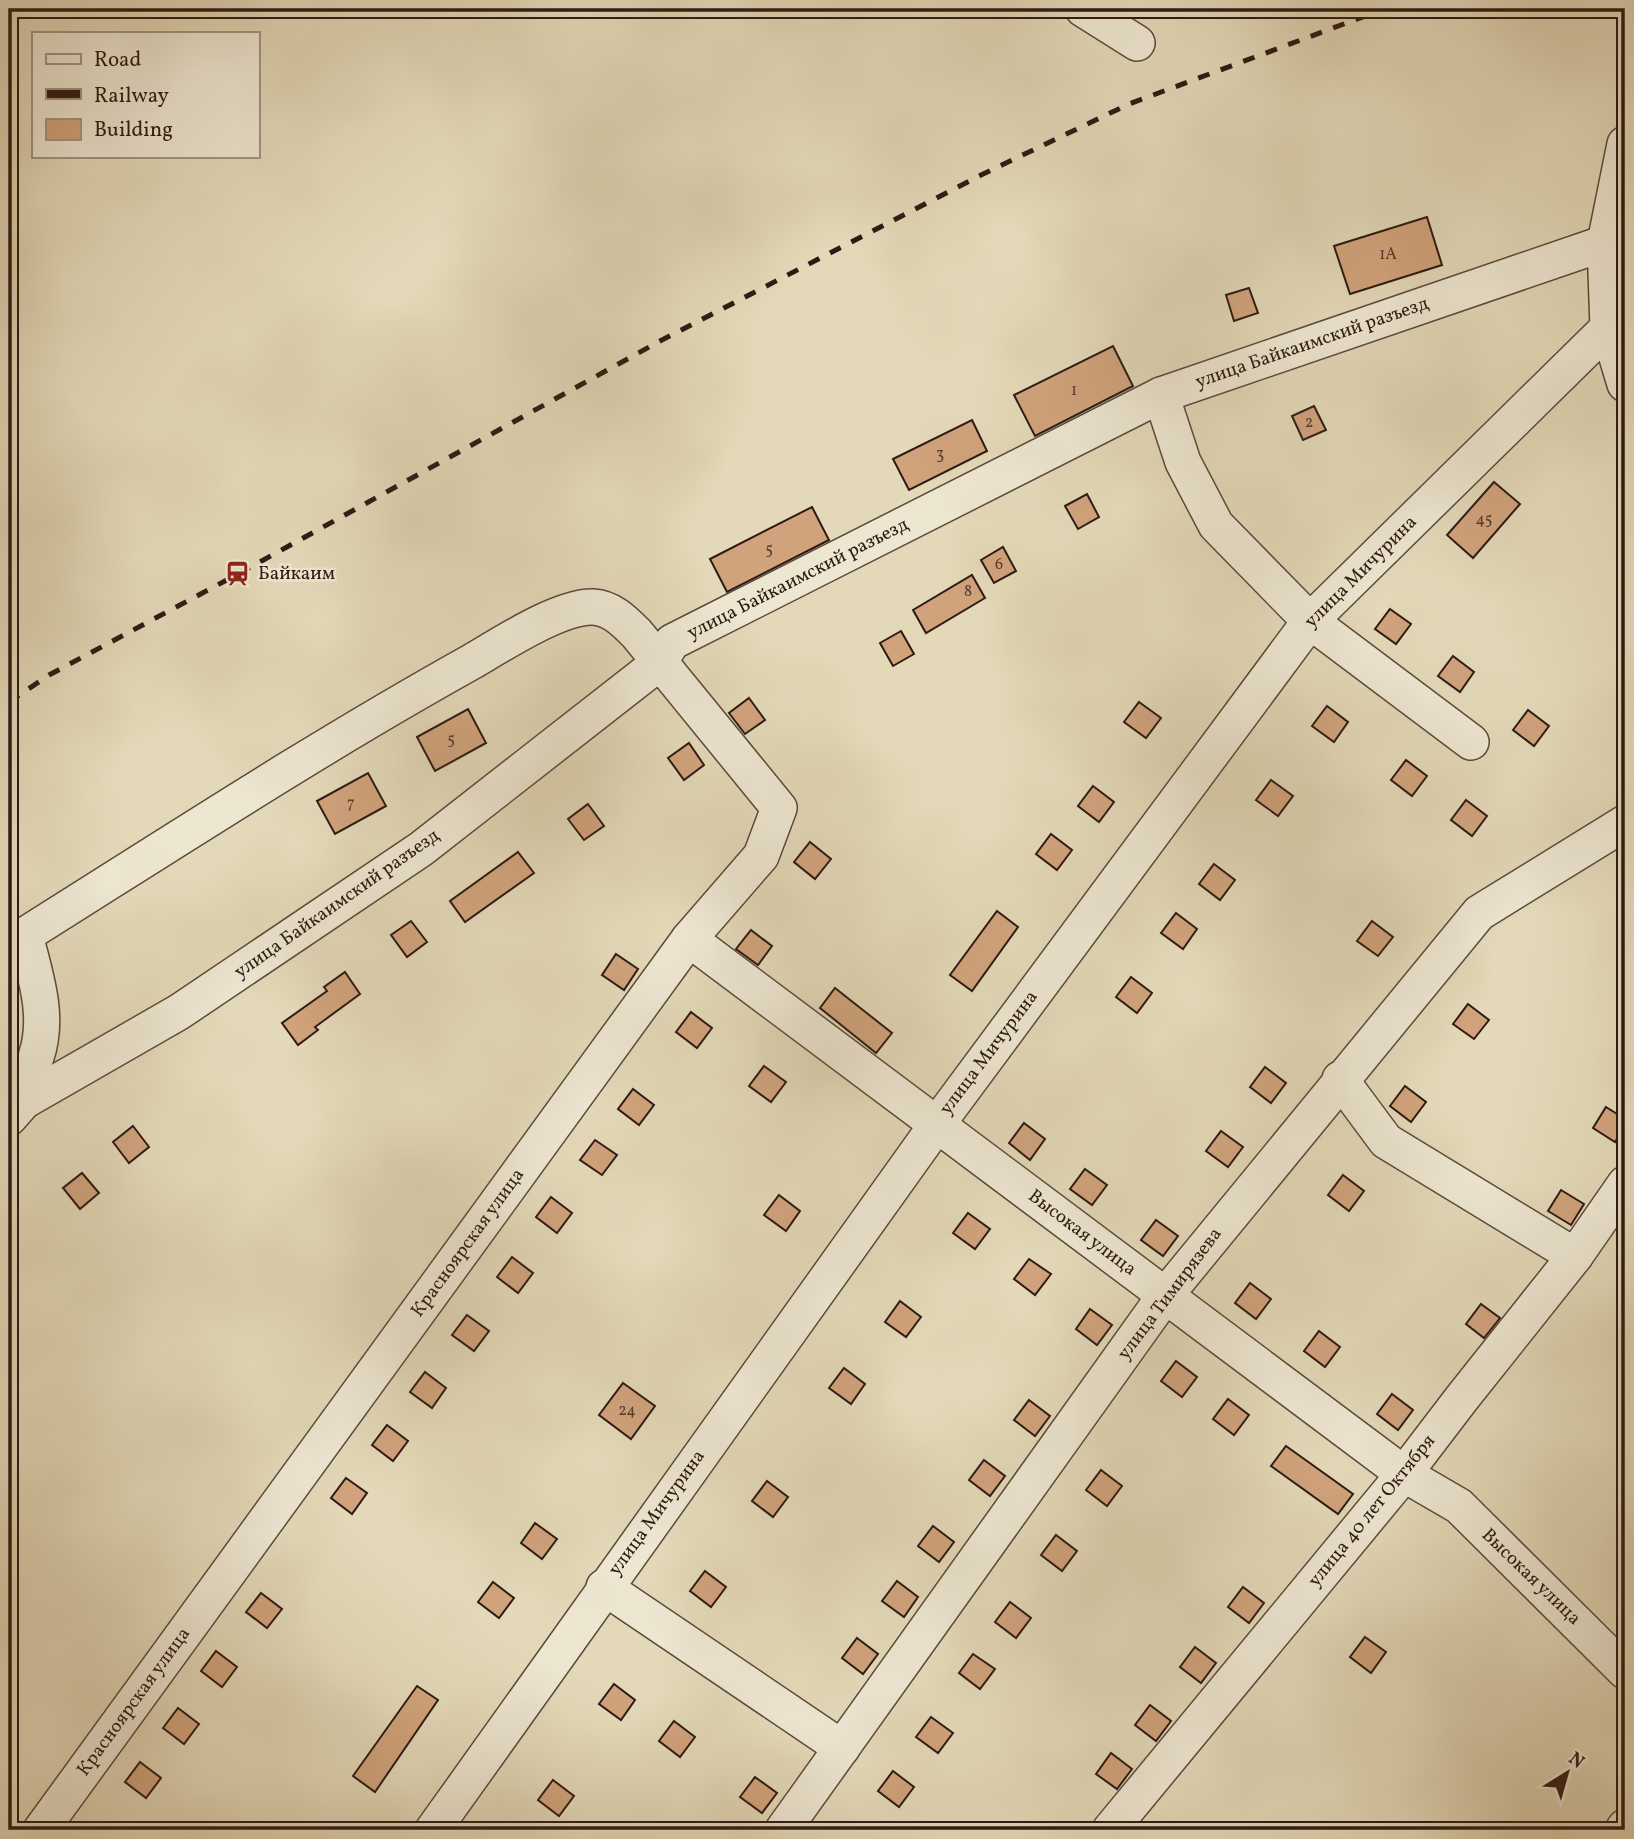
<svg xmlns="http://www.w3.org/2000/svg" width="1634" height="1839" font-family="Vollkorn,serif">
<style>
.building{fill:#d0a37c;stroke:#2e1a13;stroke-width:2}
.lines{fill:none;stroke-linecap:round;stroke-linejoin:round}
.minor-casing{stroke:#5b4a3c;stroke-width:38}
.minor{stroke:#ede6d1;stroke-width:35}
.rail{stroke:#2e1a13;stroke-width:5;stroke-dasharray:12 12;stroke-linecap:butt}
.labels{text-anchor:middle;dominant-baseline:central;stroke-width:5;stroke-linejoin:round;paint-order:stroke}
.number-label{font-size:16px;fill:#563c2d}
.street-label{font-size:19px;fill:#2e1a13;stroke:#ede6d1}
.poi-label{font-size:19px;fill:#2e1a13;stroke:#ede6d1;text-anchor:start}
</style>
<rect width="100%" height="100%" fill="#e3d8b8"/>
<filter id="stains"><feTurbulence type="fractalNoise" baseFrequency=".00286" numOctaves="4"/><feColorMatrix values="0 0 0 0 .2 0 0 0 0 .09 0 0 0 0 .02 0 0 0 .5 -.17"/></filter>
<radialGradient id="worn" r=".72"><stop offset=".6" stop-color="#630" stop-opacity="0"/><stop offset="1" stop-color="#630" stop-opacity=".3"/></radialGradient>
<g class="building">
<polygon points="1427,217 1442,265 1350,294 1334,246"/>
<polygon points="1249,288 1258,313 1234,321 1226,295"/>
<polygon points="1113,346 1133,386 1035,436 1014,395"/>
<polygon points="1314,406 1326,430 1303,440 1292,416"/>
<polygon points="972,420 987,451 909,490 893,459"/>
<polygon points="1494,482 1520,504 1473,558 1447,535"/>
<polygon points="1087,494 1099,517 1078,529 1065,506"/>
<polygon points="812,507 829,540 727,592 710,559"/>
<polygon points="1003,547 1016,571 994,583 981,560"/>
<polygon points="972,575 985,598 926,633 913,610"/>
<polygon points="1390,609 1411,624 1396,644 1375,629"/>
<polygon points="901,631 914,654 893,666 880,643"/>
<polygon points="1453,656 1474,672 1460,692 1438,676"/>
<polygon points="749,698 765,720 745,734 729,713"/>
<polygon points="1139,702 1161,718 1146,738 1124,722"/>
<polygon points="1327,706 1348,722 1334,742 1312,726"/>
<polygon points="468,709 486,743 435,771 417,737"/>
<polygon points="1528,710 1549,726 1534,746 1513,730"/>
<polygon points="689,743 704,765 684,780 668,758"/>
<polygon points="1406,760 1427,776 1412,796 1391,780"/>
<polygon points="368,773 386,806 335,834 317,801"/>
<polygon points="1271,780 1293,796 1278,816 1256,800"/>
<polygon points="1093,786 1114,802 1099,822 1078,806"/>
<polygon points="1466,800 1487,816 1472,836 1451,820"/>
<polygon points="588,804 604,826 584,840 568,819"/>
<polygon points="1051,834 1072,850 1057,870 1036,854"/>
<polygon points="810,842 831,859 815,879 794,862"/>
<polygon points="518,852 534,873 465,922 450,901"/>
<polygon points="1214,864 1235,880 1220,900 1199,884"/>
<polygon points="997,911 1018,927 972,991 950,975"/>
<polygon points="1176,913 1197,929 1183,949 1161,933"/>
<polygon points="411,921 427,942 407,957 391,935"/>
<polygon points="1372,921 1393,937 1378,956 1357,941"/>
<polygon points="751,930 772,946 758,965 736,949"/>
<polygon points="616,954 638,969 624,990 602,975"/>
<polygon points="345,972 360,994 315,1027 318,1030 298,1045 282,1023 327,991 324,987"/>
<polygon points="1131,977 1152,993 1137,1013 1116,997"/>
<polygon points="835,988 892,1033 876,1053 820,1008"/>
<polygon points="1468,1004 1489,1020 1474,1039 1453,1024"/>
<polygon points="691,1012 712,1028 697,1048 676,1032"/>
<polygon points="764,1066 786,1082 771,1102 749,1086"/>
<polygon points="1265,1067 1286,1083 1271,1103 1250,1087"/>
<polygon points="1405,1086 1426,1102 1411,1122 1390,1106"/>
<polygon points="633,1089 654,1105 639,1125 618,1109"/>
<polygon points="1606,1107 1625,1119 1625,1126 1615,1142 1593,1128"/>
<polygon points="1024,1123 1045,1139 1030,1160 1009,1143"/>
<polygon points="133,1126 149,1147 129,1163 113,1142"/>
<polygon points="1221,1131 1243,1147 1228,1167 1206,1151"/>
<polygon points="595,1140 617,1155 602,1175 580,1160"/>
<polygon points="1085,1169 1107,1185 1092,1205 1070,1189"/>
<polygon points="82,1173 99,1193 80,1209 63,1188"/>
<polygon points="1343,1175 1364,1191 1349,1211 1328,1195"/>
<polygon points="1561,1190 1584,1204 1571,1225 1548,1211"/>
<polygon points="779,1195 800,1211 786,1231 764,1215"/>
<polygon points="551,1197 572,1213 557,1233 536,1217"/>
<polygon points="968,1213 990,1229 975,1249 953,1233"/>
<polygon points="1156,1220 1178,1236 1163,1256 1141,1240"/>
<polygon points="512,1257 533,1273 518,1293 497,1277"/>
<polygon points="1029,1259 1051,1274 1035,1295 1014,1279"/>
<polygon points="1250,1283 1271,1299 1256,1319 1235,1303"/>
<polygon points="900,1301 921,1317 906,1337 885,1322"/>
<polygon points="1481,1304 1500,1318 1484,1338 1466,1324"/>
<polygon points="1090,1309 1112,1325 1097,1345 1076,1329"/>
<polygon points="467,1315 489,1331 474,1351 452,1335"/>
<polygon points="1319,1331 1340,1347 1325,1367 1304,1351"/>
<polygon points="1176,1361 1197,1377 1182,1397 1161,1381"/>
<polygon points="844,1368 865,1384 851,1404 829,1388"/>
<polygon points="425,1372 446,1388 432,1408 410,1392"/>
<polygon points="623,1383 655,1406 631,1439 599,1415"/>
<polygon points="1392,1394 1413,1410 1398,1430 1377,1414"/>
<polygon points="1228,1399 1249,1415 1234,1435 1213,1419"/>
<polygon points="1029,1400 1050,1416 1035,1436 1014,1420"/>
<polygon points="387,1425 408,1441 393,1461 372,1445"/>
<polygon points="1286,1446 1353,1494 1338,1514 1271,1466"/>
<polygon points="984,1460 1005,1476 990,1496 969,1480"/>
<polygon points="1101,1470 1122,1486 1107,1506 1086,1490"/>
<polygon points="346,1478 367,1493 352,1514 331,1498"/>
<polygon points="767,1481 788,1497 773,1517 752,1501"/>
<polygon points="535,1523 557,1539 542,1559 521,1543"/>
<polygon points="933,1526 954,1542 939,1562 918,1546"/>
<polygon points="1056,1535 1077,1551 1062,1571 1041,1555"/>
<polygon points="705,1571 726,1587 711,1607 690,1591"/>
<polygon points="897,1581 918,1597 904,1617 882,1601"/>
<polygon points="493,1582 514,1598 499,1618 478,1602"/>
<polygon points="1243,1587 1264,1603 1249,1623 1228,1607"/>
<polygon points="261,1593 282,1609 267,1628 246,1612"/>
<polygon points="1010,1602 1031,1618 1016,1638 995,1622"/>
<polygon points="1365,1637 1386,1652 1371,1673 1350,1657"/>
<polygon points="857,1638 878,1654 863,1674 842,1658"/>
<polygon points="1195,1647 1216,1663 1201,1683 1180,1667"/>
<polygon points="216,1651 237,1667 222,1687 201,1671"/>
<polygon points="973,1654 995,1669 980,1689 959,1673"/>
<polygon points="614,1684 635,1700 621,1720 599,1704"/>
<polygon points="417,1686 438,1700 375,1792 353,1776"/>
<polygon points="1150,1705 1171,1721 1156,1741 1135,1725"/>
<polygon points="178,1708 199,1724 184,1744 163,1728"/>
<polygon points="931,1717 953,1733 938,1753 916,1737"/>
<polygon points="674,1721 695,1737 680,1757 659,1741"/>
<polygon points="1111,1753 1132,1769 1117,1789 1096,1774"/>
<polygon points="140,1762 161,1778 146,1798 125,1782"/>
<polygon points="893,1771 914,1787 899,1807 878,1791"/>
<polygon points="755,1777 777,1793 762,1813 740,1797"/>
<polygon points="553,1780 574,1796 559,1816 538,1800"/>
</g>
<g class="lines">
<defs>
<g id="minor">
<polyline points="1083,9 1137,43"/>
<polyline points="1625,144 1605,243 1608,328 1625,384"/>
<polyline points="1161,395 1183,462 1216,525 1310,621 1471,742"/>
<polyline points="689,939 1404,1474 1459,1506 1625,1671"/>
<path d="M 9,947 L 25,935 C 173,842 320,746 473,661 C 502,644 560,606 593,607 C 612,608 625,622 637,634 L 779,808 L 761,856 L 689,939 L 41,1830"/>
<polyline points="1340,1079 1386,1141 1575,1256"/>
<path d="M 12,1112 C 20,1094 29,1076 36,1057 C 50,1016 35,975 25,935"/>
<polyline points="9,1118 24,1101 179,1012 421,849 659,663 672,642 1161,395 1605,243"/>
<polyline points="604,1587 842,1748"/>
<polyline points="433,1830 938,1123 1310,621 1608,328"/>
<polyline points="783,1830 1164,1297 1479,913 1625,823"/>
<polyline points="1110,1830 1404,1474 1462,1398 1575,1256 1625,1184"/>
<polyline points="1623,1830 1625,1827"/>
</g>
</defs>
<use href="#minor" class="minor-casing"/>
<use href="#minor" class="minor"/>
<polyline class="rail" points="9,702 49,675 238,574 660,341 981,175 1129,104 1384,9"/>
</g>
<defs>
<symbol id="station-bare" viewBox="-9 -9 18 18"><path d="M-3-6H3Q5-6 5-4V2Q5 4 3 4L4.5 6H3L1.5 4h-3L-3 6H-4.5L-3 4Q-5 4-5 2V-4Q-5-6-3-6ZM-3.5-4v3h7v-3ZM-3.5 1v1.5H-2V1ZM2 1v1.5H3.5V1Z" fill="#8f2418" stroke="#ede6d1" stroke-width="2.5" paint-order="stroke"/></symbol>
</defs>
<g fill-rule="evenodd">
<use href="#station-bare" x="220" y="556" width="35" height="35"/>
</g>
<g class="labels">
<g class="number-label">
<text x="1388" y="255">1А</text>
<text x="1074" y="391">1</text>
<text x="1309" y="423">2</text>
<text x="940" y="455">3</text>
<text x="1484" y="520">45</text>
<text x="769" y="550">5</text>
<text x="999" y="565">6</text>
<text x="968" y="592">8</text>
<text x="451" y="740">5</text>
<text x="351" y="804">7</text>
<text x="627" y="1411">24</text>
</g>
<g class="street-label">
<text transform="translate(1312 343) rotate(-19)">улица Байкаимский разъезд</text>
<text transform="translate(1361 572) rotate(-45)">улица Мичурина</text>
<text transform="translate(798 579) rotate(-27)">улица Байкаимский разъезд</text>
<text transform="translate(337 904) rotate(-35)">улица Байкаимский разъезд</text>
<text transform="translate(989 1053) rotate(-53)">улица Мичурина</text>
<text transform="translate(1082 1233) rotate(37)">Высокая улица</text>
<text transform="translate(468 1243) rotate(-54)">Красноярская улица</text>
<text transform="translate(1170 1294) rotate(-53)">улица Тимирязева</text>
<text transform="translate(1372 1511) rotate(-51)">улица 40 лет Октября</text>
<text transform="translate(657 1513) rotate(-54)">улица Мичурина</text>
<text transform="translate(1531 1577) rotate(44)">Высокая улица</text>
<text transform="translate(134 1702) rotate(-54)">Красноярская улица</text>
</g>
<g class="poi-label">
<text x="258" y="574">Байкаим</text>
</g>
</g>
<rect width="1634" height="1839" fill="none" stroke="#e3d8b8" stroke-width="35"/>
<rect x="10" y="10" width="1613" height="1818" fill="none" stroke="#2e1a13" stroke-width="3.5"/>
<rect x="18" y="18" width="1599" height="1804" fill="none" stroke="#2e1a13" stroke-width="2"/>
<rect x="32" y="32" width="228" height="126" fill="#ede6d1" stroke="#a19485" stroke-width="2"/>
<rect x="46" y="54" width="35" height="10" fill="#ede6d1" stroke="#a19485" stroke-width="2"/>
<text x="94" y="66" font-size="21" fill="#2e1a13">Road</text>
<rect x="46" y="89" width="35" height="10" fill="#2e1a13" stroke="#a19485" stroke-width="2"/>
<text x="94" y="102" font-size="21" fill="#2e1a13">Railway</text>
<rect x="46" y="119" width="35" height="21" fill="#d0a37c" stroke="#a19485" stroke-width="2"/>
<text x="94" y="136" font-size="21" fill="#2e1a13">Building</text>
<g transform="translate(1567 1773) rotate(37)" stroke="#ede6d1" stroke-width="5" paint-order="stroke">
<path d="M0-5L12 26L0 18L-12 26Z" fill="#2e1a13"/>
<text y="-10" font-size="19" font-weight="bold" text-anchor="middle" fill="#2e1a13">N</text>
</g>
<rect width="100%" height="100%" filter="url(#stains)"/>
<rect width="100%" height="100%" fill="url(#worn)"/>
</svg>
